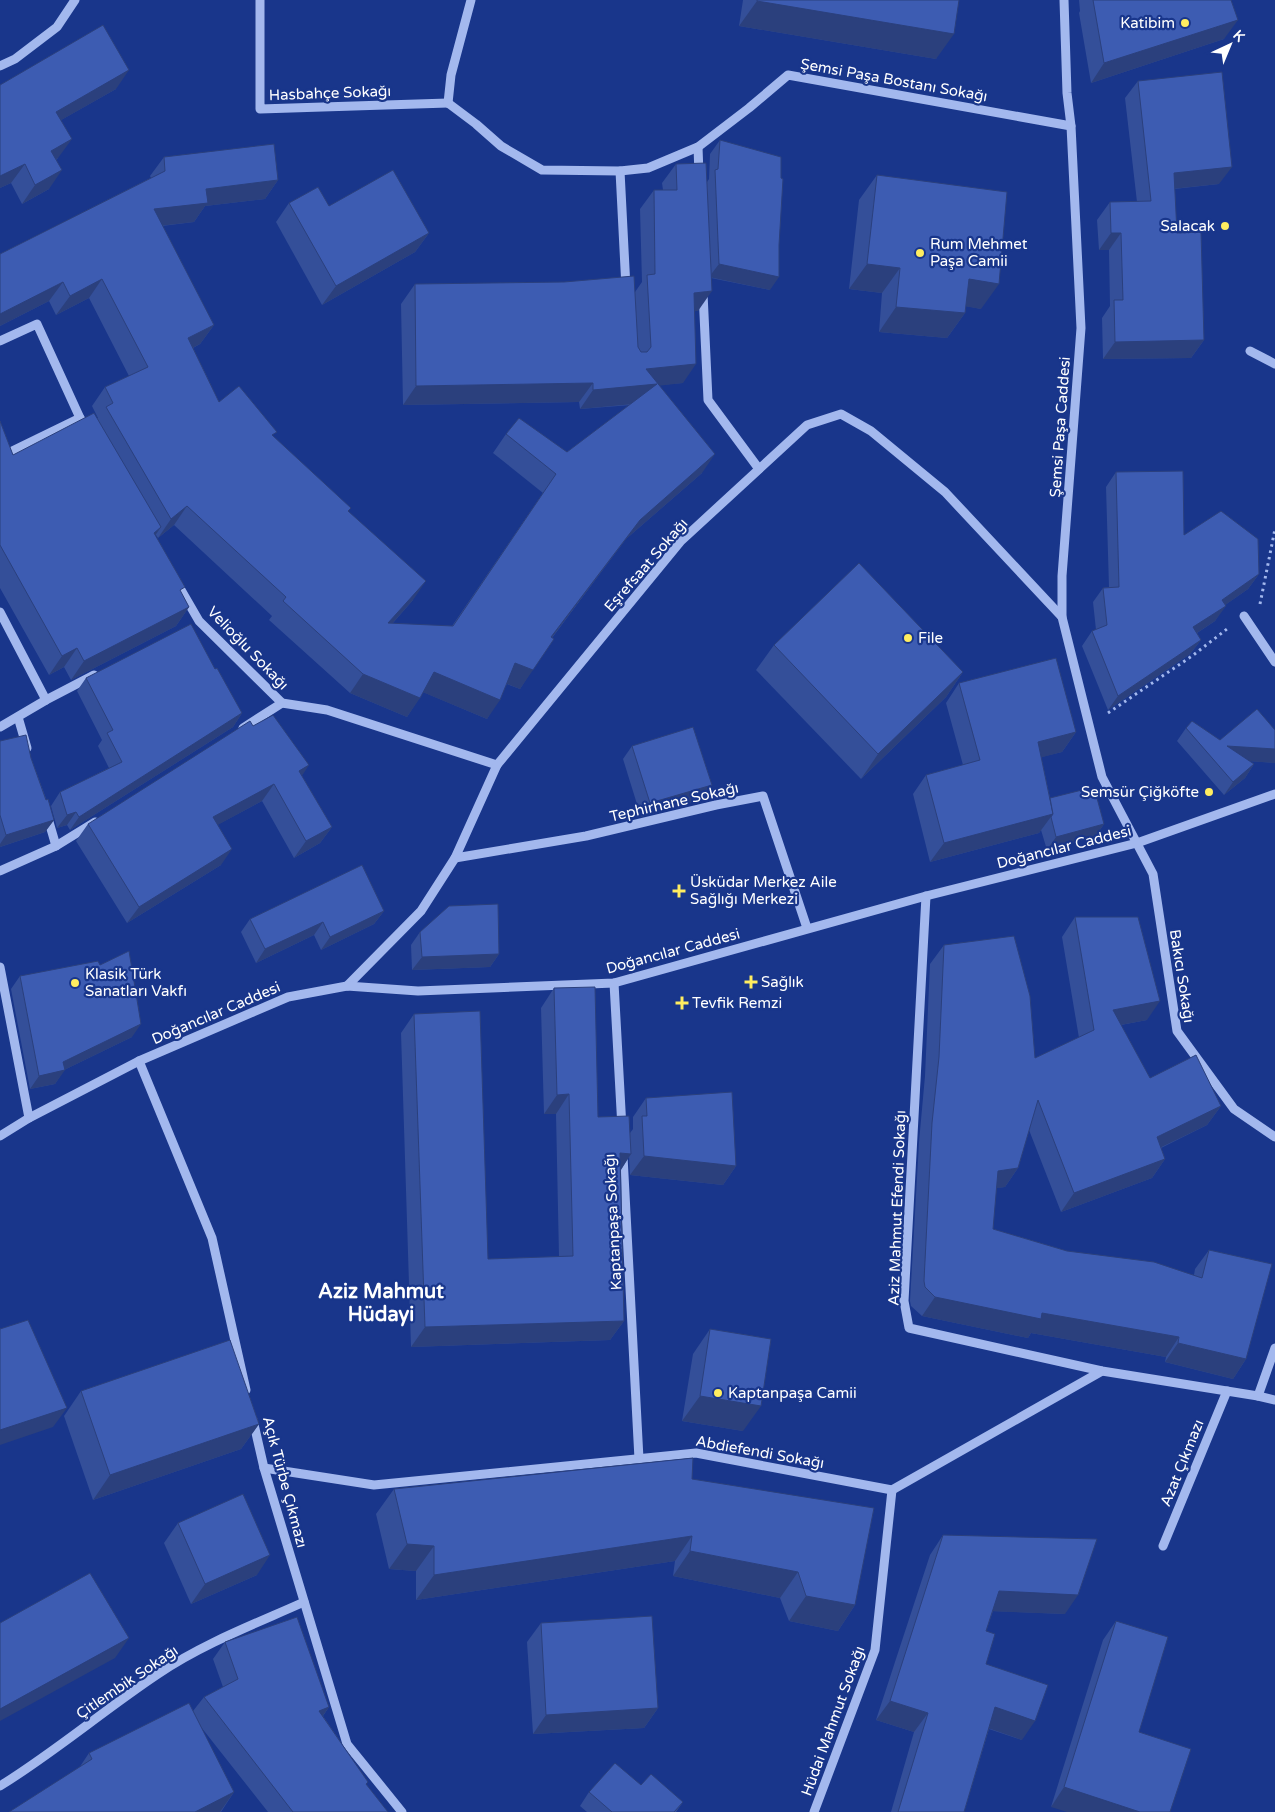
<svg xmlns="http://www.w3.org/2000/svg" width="1275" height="1812" font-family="'Varela Round',sans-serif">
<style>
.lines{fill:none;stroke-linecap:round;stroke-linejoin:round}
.path{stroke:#a3b8ee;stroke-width:3;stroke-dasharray:2.5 4;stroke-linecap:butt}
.minor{stroke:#a3b8ee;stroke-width:9}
.wall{fill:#344f99}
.shaded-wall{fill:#2b407d}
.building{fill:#3d5cb2;stroke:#2b407d}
.poi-dot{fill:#ffed60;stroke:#19368b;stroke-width:2}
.labels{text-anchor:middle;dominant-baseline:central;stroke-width:4.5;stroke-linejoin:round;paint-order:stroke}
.poi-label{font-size:15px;fill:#fff;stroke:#19368b;text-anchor:start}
.street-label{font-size:15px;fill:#fff;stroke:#19368b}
.district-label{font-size:20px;font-weight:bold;fill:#fff;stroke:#19368b}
</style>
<rect width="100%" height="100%" fill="#19368b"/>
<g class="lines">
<g class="path">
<polyline points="1260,604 1275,529"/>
<polyline points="1108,713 1192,656 1227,629"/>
</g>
<g class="minor">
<polyline points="260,0 260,109 448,103"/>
<polyline points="1064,0 1067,93 1071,126 1081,328 1062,576 1062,617 1102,777 1153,874 1177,1031 1234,1109 1275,1137"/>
<polyline points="0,66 15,59 57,27 75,0"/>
<polyline points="448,103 476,124 501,146 542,170 620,171 648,168 698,147 749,108 788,75 1071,126"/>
<polyline points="448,103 451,75 471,0"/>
<polyline points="698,147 699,175"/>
<polyline points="620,171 626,288"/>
<polyline points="703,293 708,400 759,469"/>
<polyline points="0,341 37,324 80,418"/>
<polyline points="1250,351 1275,364"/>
<polyline points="0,457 80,418 87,430"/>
<polyline points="177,583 199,621 282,703 327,710 497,765"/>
<polyline points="0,612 46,700"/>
<polyline points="1244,616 1275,662"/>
<polyline points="18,717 27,748"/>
<polyline points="0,727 46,700 94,675"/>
<polyline points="243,728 282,703"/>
<polyline points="47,815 56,846"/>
<polyline points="455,858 586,836 716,805 763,796 807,928"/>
<polyline points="0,871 56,846 95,822"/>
<polyline points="926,896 904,1301 909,1328 1102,1371 1258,1396 1275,1400"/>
<polyline points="0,967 29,1118"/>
<polyline points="614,983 622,1128"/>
<polyline points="347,986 421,911 455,858 497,765 681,541 807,425 841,414 871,431 945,492 1062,617"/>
<polyline points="139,1061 212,1238 246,1390"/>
<polyline points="0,1136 29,1118 139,1061 288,997 347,986 418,991 614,983 926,896 1137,843 1275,794"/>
<polyline points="623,1156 639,1459"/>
<polyline points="1258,1396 1275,1348"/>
<polyline points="253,1420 264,1468 347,1744 402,1812"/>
<polyline points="264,1468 374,1485 696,1453 892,1490 1102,1371"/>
<polyline points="1163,1546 1227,1391"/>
<path d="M 0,1786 C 55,1752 104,1710 158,1674 C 202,1644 255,1624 304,1602"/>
<polyline points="814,1812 875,1650 892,1490"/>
</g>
</g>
<g class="wall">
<polygon points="743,0 959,0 936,59 739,26"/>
<polygon points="1079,0 1231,0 1224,39 1091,83 1079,13 1080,11"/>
<polygon points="1138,81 1219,184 1174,189 1177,233 1204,340 1191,358 1103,359 1102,318 1110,306 1109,250 1099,250 1097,220 1110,202 1137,202 1125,98"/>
<polygon points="0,85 116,89 61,120 58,158 56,160 49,189 22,204 11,183 0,188"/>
<polygon points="720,140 770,290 711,278 698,311 694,311 683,383 659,385 702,473 626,539 552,638 520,689 507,684 487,719 423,692 407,717 350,693 269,620 272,616 174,525 158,538 156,535 155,536 181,593 189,607 176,626 71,680 64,667 49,675 0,588 0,421 13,455 98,418 92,406 105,387 129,376 89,298 56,315 49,301 0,326 0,254 151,178 150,176 164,157 278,180 265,199 205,206 194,222 162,226 214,325 200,344 193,348 219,402 273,437 348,511 413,600 392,624 452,626 543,493 493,453 506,434 567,452 631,405 580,409 579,402 403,405 401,304 415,284 635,292 642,282 640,209 654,190 663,190 662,183 676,164 707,182 709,179 710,154"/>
<polygon points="877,175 981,309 966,306 965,313 947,338 879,332 882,293 849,289 859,200"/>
<polygon points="289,203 329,206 429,233 415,252 322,305 276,222"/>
<polygon points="1116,472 1184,535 1259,574 1248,589 1225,605 1215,621 1197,633 1201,640 1190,654 1108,710 1082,646 1092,631 1096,630 1093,602 1103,588 1109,587 1106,487"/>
<polygon points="774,645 963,672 946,697 861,779 756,670"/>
<polygon points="215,669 242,713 233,727 70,830 67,825 57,828 51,806 60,792 109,768 98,746 102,740 77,691 86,678"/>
<polygon points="959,683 1076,732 1062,752 1041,757 1050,798 1104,824 1095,837 1047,850 1041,830 1039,833 930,862 913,794 926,775 963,765 946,703"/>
<polygon points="1186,728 1220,740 1275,730 1275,763 1249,761 1254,764 1245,778 1224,795 1177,741"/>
<polygon points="0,741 31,758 54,820 45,832 0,847"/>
<polygon points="632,746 712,785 702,799 641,817 623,759"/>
<polygon points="302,776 332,827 320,843 294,858 262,801 217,825 221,865 127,923 76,841 88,824"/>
<polygon points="384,911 374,924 321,950 314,935 256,963 241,932 250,919"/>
<polygon points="1075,917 1147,1020 1121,1025 1150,1078 1221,1106 1207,1125 1161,1148 1165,1159 1152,1178 1061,1212 1029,1130 1018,1168 1005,1187 996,1188 993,1229 1067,1251 1194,1275 1195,1269 1209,1250 1246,1359 1233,1379 1165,1362 1166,1357 1031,1333 1028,1338 922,1316 911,1306 910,1301 919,1142 925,1076 930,964 944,945 1035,1058 1079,1038 1062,937"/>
<polygon points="420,932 499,954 490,967 412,970 411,945"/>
<polygon points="20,976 132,1037 64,1070 55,1084 30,1089 11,989"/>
<polygon points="554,988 598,1117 630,1133 633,1129 633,1117 646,1098 736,1166 723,1185 630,1175 629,1157 621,1170 624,1321 610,1340 411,1347 401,1033 414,1014 488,1259 559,1257 556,1114 544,1114 541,1008"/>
<polygon points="710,1329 743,1431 682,1421 693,1354"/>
<polygon points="81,1391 259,1424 241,1449 93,1500 64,1416"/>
<polygon points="692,1479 855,1605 838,1631 789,1621 780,1598 673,1576 675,1561 416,1600 416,1571 389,1569 376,1514 394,1489"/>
<polygon points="178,1523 257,1575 191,1604 164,1543"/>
<polygon points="943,1535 1065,1614 993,1611 986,1631 986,1664 1022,1740 989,1729 964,1812 891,1812 914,1732 876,1720 930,1555"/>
<polygon points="1116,1621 1139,1732 1051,1807 1103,1640"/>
<polygon points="541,1623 658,1708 644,1728 533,1734 527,1642"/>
<polygon points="225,1642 329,1707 323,1716 368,1782 366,1785 388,1812 268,1812 201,1727 234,1792 221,1812 79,1768 89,1753 193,1711 204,1697 223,1687 213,1659"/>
<polygon points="641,1785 683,1802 676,1812 587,1812 580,1806 589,1792"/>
</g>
<g class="shaded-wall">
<polygon points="757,1 954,34 936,59 739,26"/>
<polygon points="1238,20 1224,39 1091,83 1104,63"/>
<polygon points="129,70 116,89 42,131 56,112"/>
<polygon points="72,139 58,158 38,170 51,151"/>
<polygon points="25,164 11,183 0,188 0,176"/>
<polygon points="1232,167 1219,184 1162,190 1174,173"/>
<polygon points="62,170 49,189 22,204 35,185"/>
<polygon points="278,180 265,199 205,206 194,222 141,228 154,209 206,189"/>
<polygon points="429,233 415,252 322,305 336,286"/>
<polygon points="1111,233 1121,233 1109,250 1099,250"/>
<polygon points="719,264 779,277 770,290 709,277"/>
<polygon points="867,264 900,268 882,293 849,289"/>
<polygon points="102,279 89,298 56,315 70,296"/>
<polygon points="969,279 999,284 981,309 952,304"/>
<polygon points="63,282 49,301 0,326 0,314"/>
<polygon points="712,291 698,311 680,312 694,293"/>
<polygon points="896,307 965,313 947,338 879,332"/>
<polygon points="214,325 200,344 175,357 188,338"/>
<polygon points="1204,340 1191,358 1103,359 1115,342"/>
<polygon points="696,364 683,383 657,386 644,403 580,409 593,390 646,369"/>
<polygon points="593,383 579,402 403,405 416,386"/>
<polygon points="715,454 702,473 626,539 538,656 551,637 640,520"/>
<polygon points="187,506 174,525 158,538 171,519"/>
<polygon points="161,527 148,546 154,533"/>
<polygon points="1259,574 1248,589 1211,615 1222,600"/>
<polygon points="426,581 413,600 375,643 388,623"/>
<polygon points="1226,606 1215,621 1183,642 1193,627"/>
<polygon points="189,607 176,626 71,680 84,661"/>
<polygon points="1201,640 1190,654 1108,710 1118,696"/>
<polygon points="77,648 64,667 49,675 62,656"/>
<polygon points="515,663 533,670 520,689 502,682"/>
<polygon points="434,672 500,700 487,719 420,691"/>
<polygon points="963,672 946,697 861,779 878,754"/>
<polygon points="363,674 420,698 407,717 350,693"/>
<polygon points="242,713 233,727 70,830 79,817"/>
<polygon points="1076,732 1062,752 1024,762 1038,742"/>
<polygon points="1227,746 1275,749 1275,763 1218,759"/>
<polygon points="1254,764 1245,778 1224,795 1233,782"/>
<polygon points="309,765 298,782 299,771"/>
<polygon points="274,784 262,801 201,834 213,817"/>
<polygon points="712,785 702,799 641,817 650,803"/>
<polygon points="76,812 67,825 57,828 67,815"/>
<polygon points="1053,814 1039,833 930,862 944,843"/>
<polygon points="54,820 45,832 0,847 0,844 6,835"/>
<polygon points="1104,824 1095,837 1047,850 1056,837"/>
<polygon points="332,827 320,843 294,858 306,841"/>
<polygon points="232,849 221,865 127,923 139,907"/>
<polygon points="384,911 374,924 321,950 330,937"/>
<polygon points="323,922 314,935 256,963 265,949"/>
<polygon points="499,954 490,967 412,970 422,957"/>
<polygon points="1160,1001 1147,1020 1099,1029 1113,1010"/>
<polygon points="141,1024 132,1037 62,1071 65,1070 55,1084 30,1089 39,1076 63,1062"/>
<polygon points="569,1094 556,1114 544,1114 557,1095"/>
<polygon points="1221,1106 1207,1125 1143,1156 1157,1137"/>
<polygon points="620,1153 631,1154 618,1174"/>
<polygon points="644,1156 736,1166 723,1185 630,1175"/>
<polygon points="1165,1159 1152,1178 1061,1212 1074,1193"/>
<polygon points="1018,1168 1005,1187 984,1190 998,1171"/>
<polygon points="935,1297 1042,1313 1179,1337 1166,1357 1031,1333 1028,1338 922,1316"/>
<polygon points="624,1321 610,1340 411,1347 425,1327"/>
<polygon points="1178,1343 1246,1359 1233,1379 1165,1362"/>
<polygon points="700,1396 761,1406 743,1431 682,1421"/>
<polygon points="67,1408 53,1427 0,1445 0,1430"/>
<polygon points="259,1424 241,1449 93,1500 110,1475"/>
<polygon points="692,1536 675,1561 416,1600 434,1575"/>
<polygon points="407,1544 434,1546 416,1571 389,1569"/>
<polygon points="690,1551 798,1572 780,1598 673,1576"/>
<polygon points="270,1555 257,1575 191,1604 205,1584"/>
<polygon points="999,1591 1078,1595 1065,1614 985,1611"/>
<polygon points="806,1596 855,1605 838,1631 789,1621"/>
<polygon points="129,1638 115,1658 0,1721 0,1709"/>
<polygon points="890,1701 928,1713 914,1732 876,1720"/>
<polygon points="329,1707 317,1724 319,1711"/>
<polygon points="995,1707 1035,1721 1022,1740 982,1726"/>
<polygon points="658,1708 644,1728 533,1734 546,1715"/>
<polygon points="1064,1787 1140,1812 1067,1812 1051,1807"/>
<polygon points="234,1792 220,1812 195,1812"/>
</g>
<g class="building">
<polygon points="757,0 959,0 954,34 757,1"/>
<polygon points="1093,0 1231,0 1238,20 1104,63"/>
<polygon points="103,25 129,70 56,112 72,139 51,151 62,170 35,185 25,164 0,176 0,85"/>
<polygon points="1222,72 1232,167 1174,173 1177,233 1201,232 1204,340 1115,342 1114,300 1123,300 1121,233 1111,233 1110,202 1151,201 1138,81"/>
<polygon points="720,140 781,157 781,178 783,179 779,245 779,277 719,264 715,170 718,169"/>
<polygon points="274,144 278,180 206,189 208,203 154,209 214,325 188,338 219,402 239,386 277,432 272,435 351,508 348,511 426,581 388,623 453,626 556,474 506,434 519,418 567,452 657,384 593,390 593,383 416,386 415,284 564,282 634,276 638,347 641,352 647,352 651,347 647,275 655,274 654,190 677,190 676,164 706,163 712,291 694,293 696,364 646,369 715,454 640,520 551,637 554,639 533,670 515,663 500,700 434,672 420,698 363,674 283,601 286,597 187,506 171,519 106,407 113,403 105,387 148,367 102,279 70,296 63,282 0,314 0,254 165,171 164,157"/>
<polygon points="393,170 429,233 336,286 289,203 318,187 329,206"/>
<polygon points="877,175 1007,192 999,284 969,279 965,313 896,307 900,268 867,264"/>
<polygon points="94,413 161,527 154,533 185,587 180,590 189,607 84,661 77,648 62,656 0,545 0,421 13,455"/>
<polygon points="1183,471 1184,535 1221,511 1258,539 1259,574 1222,600 1226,606 1193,627 1201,640 1118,696 1092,631 1107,625 1103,588 1119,587 1116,472"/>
<polygon points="859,563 963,672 878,754 774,645"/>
<polygon points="191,624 215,669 217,668 242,713 79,817 76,812 67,815 60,792 122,762 107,733 113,730 86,678"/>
<polygon points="1056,658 1076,732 1038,742 1053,814 944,843 926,775 980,760 959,683"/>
<polygon points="1257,709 1275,730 1275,749 1227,746 1254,764 1233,782 1186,728 1192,721 1220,740"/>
<polygon points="273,715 309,765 299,771 332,827 306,841 274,784 213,817 232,849 139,907 88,824 250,721 253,726"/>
<polygon points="693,727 712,785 650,803 632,746"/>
<polygon points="26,735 31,758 46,800 48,799 54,820 6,835 0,815 0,741"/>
<polygon points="1094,787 1104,824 1056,837 1051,817 1053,814 1050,798"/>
<polygon points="362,865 384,911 330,937 323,922 265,949 250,919"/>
<polygon points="498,904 499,954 422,957 420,932 449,906"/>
<polygon points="1075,917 1138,917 1160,1001 1113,1010 1150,1078 1196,1055 1221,1106 1157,1137 1165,1159 1074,1193 1038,1100 1018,1168 998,1171 993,1229 1067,1251 1154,1262 1202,1278 1209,1250 1272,1264 1246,1359 1178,1343 1179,1337 1042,1313 1041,1319 935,1297 925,1287 924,1281 932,1123 939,1057 944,945 1014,936 1030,996 1035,1058 1094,1030"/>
<polygon points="129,951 141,1024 63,1062 65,1070 39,1076 20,976 98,961 100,965"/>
<polygon points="595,987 598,1117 629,1116 631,1154 620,1153 624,1321 425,1327 414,1014 480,1011 488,1259 573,1256 569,1094 557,1095 554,988"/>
<polygon points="732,1092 736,1166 644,1156 642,1116 647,1116 646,1098"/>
<polygon points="28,1320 67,1408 0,1430 0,1329"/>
<polygon points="710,1329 771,1339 761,1406 700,1396"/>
<polygon points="230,1340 259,1424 110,1475 81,1391"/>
<polygon points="693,1458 692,1479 874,1508 855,1605 806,1596 798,1572 690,1551 692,1536 434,1575 434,1546 407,1544 394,1489"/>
<polygon points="243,1494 270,1555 205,1584 178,1523"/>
<polygon points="943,1535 1097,1539 1078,1595 999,1591 986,1631 995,1634 986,1664 1048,1685 1035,1721 995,1707 964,1812 898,1812 928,1713 890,1701"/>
<polygon points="90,1573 129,1638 0,1709 0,1623"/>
<polygon points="652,1616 658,1708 546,1715 541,1623"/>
<polygon points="297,1617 329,1707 319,1711 368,1782 366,1784 388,1812 293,1812 204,1697 238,1679 225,1642"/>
<polygon points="1116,1621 1168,1637 1139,1732 1191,1749 1170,1812 1140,1812 1064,1787"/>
<polygon points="189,1703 234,1792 195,1812 9,1812 92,1759 89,1753"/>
<polygon points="615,1763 641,1785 651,1774 683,1802 674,1812 612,1812 589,1792"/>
</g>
<g class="poi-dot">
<circle cx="1185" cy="23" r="5"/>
<circle cx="1225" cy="226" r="5"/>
<circle cx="920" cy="253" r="5"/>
<circle cx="908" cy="638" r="5"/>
<circle cx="1209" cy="792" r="5"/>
<path d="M676.5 883.5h5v5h5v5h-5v5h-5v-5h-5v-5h5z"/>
<path d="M748.5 974.5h5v5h5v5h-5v5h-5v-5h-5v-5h5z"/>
<circle cx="75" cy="983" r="5"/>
<path d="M679.5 995.5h5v5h5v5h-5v5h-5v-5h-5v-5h5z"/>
<circle cx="718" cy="1393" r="5"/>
</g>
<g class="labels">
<g class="poi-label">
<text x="1175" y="23" text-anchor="end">Katibim</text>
<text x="1215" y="226" text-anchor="end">Salacak</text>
<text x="930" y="244">Rum Mehmet<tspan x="930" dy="17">Paşa Camii</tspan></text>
<text x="918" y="638">File</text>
<text x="1199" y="792" text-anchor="end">Semsür Çiğköfte</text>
<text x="690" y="882">Üsküdar Merkez Aile<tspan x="690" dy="17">Sağlığı Merkezi</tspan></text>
<text x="85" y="974">Klasik Türk<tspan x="85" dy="17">Sanatları Vakfı</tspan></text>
<text x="761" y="982">Sağlık</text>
<text x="692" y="1003">Tevfik Remzi</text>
<text x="728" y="1393">Kaptanpaşa Camii</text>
</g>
<g class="street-label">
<text transform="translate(894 80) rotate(10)">Şemsi Paşa Bostanı Sokağı</text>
<text transform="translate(330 93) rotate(-2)">Hasbahçe Sokağı</text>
<text transform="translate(1060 427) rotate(-86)">Şemsi Paşa Caddesi</text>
<text transform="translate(646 565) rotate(-49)">Eşrefsaat Sokağı</text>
<text transform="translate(248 648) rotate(46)">Velioğlu Sokağı</text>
<text transform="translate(674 802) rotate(-13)">Tephirhane Sokağı</text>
<text transform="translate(1064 847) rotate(-14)">Doğancılar Caddesi</text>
<text transform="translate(673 951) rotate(-15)">Doğancılar Caddesi</text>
<text transform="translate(1182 976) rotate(81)">Bakıcı Sokağı</text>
<text transform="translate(216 1013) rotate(-23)">Doğancılar Caddesi</text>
<text transform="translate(897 1208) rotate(-88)">Aziz Mahmut Efendi Sokağı</text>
<text transform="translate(613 1222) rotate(-93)">Kaptanpaşa Sokağı</text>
<text transform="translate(760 1452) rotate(10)">Abdiefendi Sokağı</text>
<text transform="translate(1182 1463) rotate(-68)">Azat Çıkmazı</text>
<text transform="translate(285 1482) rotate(75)">Açık Türbe Çıkmazı</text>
<text transform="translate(127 1682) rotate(-34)">Çitlembik Sokağı</text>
<text transform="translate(833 1721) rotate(-70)">Hüdai Mahmut Sokağı</text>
</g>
<g class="district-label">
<text x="381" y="1292">Aziz Mahmut<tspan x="381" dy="23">Hüdayi</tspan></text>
</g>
</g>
<g transform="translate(1230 45) rotate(44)" stroke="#19368b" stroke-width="4" paint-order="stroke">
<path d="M0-4L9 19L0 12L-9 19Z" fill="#ffffff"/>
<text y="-8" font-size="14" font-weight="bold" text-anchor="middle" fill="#ffffff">K</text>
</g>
</svg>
